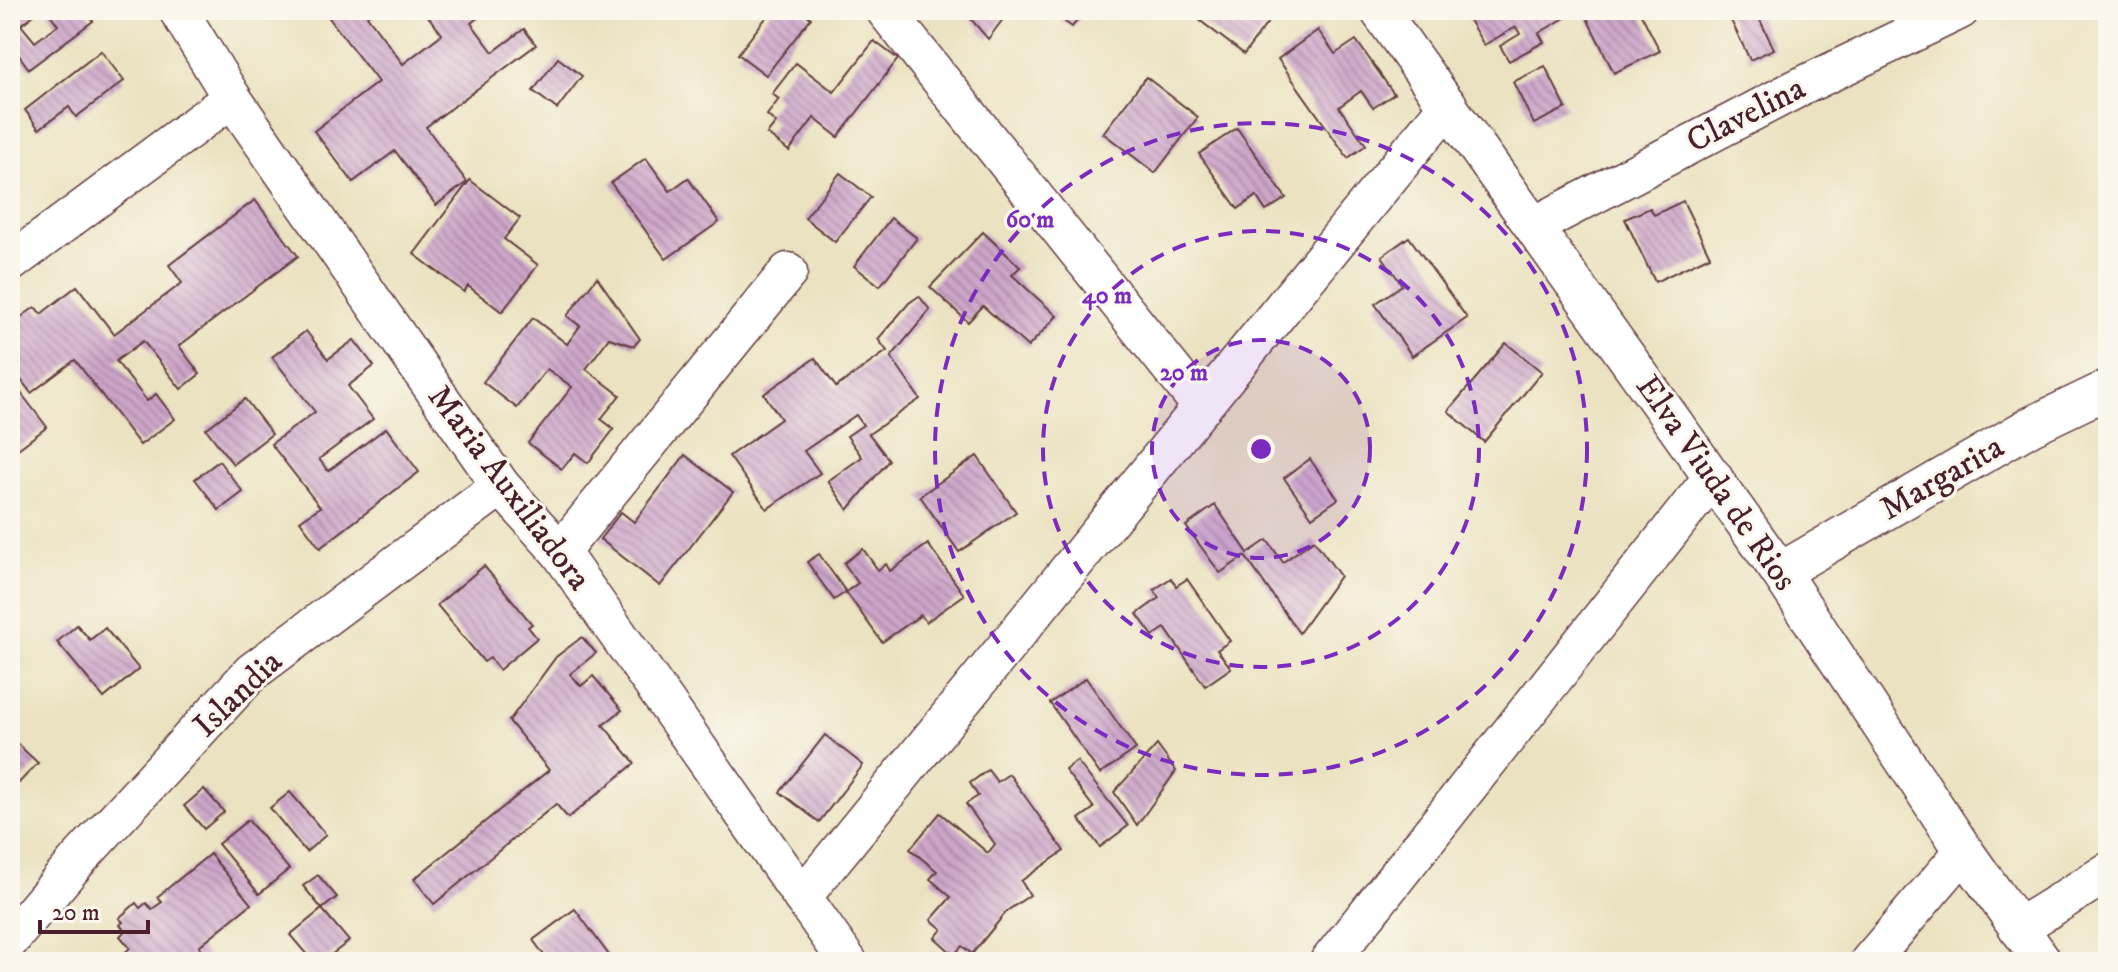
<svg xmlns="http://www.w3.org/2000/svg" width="2118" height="972" font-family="'IM FELL DW Pica',serif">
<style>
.building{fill:url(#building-back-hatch)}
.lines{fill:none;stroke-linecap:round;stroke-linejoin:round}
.minor-casing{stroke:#623c41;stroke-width:41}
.minor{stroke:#fff;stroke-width:38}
.ring{fill:none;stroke:#7b2cbf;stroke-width:4;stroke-dasharray:14 10}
.labels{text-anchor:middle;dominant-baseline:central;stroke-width:6;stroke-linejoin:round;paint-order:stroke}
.street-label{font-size:34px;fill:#4a1f2b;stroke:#fbf7ec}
.centre{fill:#7b2cbf;stroke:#fbf7ec;stroke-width:4}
.ring-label{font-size:24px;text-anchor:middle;font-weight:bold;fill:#7b2cbf;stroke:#fbf7ec;stroke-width:6;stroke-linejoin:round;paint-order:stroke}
</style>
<defs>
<pattern id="building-back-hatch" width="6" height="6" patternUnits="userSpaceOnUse" patternTransform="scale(2)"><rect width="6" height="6" fill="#cca6c9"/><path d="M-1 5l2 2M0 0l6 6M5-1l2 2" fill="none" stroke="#a887a3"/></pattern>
</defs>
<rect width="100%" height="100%" fill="#fbf7ec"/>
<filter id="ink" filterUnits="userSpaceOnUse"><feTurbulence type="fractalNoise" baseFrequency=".0125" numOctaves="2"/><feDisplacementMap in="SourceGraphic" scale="16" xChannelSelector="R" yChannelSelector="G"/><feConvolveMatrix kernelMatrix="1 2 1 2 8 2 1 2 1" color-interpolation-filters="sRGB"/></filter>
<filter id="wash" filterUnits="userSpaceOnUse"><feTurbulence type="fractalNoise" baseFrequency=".006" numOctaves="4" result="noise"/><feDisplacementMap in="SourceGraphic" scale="32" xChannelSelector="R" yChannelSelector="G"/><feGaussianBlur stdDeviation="1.8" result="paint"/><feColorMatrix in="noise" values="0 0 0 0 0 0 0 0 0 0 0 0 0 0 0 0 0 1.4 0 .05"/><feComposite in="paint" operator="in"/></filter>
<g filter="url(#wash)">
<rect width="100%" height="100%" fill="#eae2c0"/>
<g id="blocks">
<g class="building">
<polygon points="10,10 40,10 21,25 35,42 58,25 47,10 84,10 93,21 29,69 10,43"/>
<polygon points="323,10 374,10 367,16 403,64 442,34 423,10 488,10 471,23 493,52 524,29 536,45 426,127 467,182 436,205 395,151 353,182 314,131 378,82"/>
<polygon points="772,10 800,10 811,18 766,75 738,54"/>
<polygon points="963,10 1010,10 988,39"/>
<polygon points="1049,10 1086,10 1072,27"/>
<polygon points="1198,10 1277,10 1244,54 1194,16"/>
<polygon points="1463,10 1572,10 1573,13 1539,33 1544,42 1509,61 1500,46 1520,34 1516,27 1484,45"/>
<polygon points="1583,10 1639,10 1660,51 1614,73"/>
<polygon points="1726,10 1766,10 1757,14 1774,49 1750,60"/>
<polygon points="1318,30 1335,54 1356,40 1394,94 1373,108 1361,91 1339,107 1366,145 1348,158 1278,59"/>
<polygon points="874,41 898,59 838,137 814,118 789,151 767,134 776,123 767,115 779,99 772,94 796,63 834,92"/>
<polygon points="101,51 124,81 76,117 69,107 39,129 25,110"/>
<polygon points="558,58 582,76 557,109 533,91"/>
<polygon points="1545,66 1566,108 1534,124 1513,82"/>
<polygon points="1146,77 1198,117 1155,173 1103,133"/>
<polygon points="1237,128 1286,198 1266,211 1256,196 1238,209 1199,154"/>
<polygon points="646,158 670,191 688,178 719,222 666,259 611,183"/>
<polygon points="840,173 871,197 835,242 805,218"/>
<polygon points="470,180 520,218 504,239 538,265 502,312 468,286 464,292 414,254"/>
<polygon points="255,200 298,256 179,346 200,374 181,389 143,341 116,361 147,401 156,394 175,419 140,445 75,360 31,393 10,365 10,325 35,307 41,314 77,286 114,334 182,283 169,265"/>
<polygon points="1683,201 1710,256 1655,282 1625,219 1650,208 1654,215"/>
<polygon points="891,218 917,238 880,286 854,266"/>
<polygon points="983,232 1020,267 1012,275 1057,316 1028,347 983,306 968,322 930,287"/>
<polygon points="1409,237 1467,318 1412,356 1375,304 1402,285 1382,256"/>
<polygon points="597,277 640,339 634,346 609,338 586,369 620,395 601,419 614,429 588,463 575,453 562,469 528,443 572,387 547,369 517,408 483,382 533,318 567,344 580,326 567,316"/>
<polygon points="919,296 930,310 891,357 920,399 869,434 889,460 848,510 828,481 862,457 847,436 863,425 856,415 804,451 820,473 767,509 729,456 781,419 764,394 815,358 836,387 887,351 878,339 909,303"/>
<polygon points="306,331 328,359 354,340 374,366 348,386 373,419 319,459 328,471 386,428 419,472 320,548 300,521 320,507 271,444 315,412 272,357"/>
<polygon points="1506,343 1542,372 1484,442 1448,411"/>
<polygon points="14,384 47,427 10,455 10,387"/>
<polygon points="245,399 272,434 233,464 206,429"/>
<polygon points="685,455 733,492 660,586 600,539 621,512 634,522"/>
<polygon points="977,456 1016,512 959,552 920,496"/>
<polygon points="1310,459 1338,499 1312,517 1284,478"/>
<polygon points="219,461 243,492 219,510 195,479"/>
<polygon points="1215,505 1248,553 1267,540 1283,562 1314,540 1340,576 1299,633 1245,556 1220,573 1186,526"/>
<polygon points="928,544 964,595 926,622 921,615 882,642 846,592 858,583 844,563 863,549 878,570 886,564 890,571"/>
<polygon points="819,554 846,592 834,600 807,562"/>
<polygon points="484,566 532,624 528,627 537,638 499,670 490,658 484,662 437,605"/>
<polygon points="1171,578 1176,586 1187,579 1230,641 1217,650 1231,668 1205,686 1165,628 1153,636 1137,614 1159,598 1154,590"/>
<polygon points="77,625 90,640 105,628 139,669 104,698 57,642"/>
<polygon points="582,637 596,653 570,674 581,686 593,676 622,710 603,725 635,763 568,818 556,804 434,904 414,879 549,770 509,721 556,657"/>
<polygon points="1086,678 1136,749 1100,774 1050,703"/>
<polygon points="825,735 863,765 819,822 780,792"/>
<polygon points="10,737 38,763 10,792"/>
<polygon points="1157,745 1176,771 1137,825 1114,792"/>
<polygon points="1077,761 1128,826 1100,847 1079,819 1094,808 1065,770"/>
<polygon points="988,770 997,782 1009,774 1064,851 1021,881 1030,895 1007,911 972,954 962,946 954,955 935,938 942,929 931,920 951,897 930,879 937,871 910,849 940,813 988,853 995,844 966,804 978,796 970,783"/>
<polygon points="204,789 224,812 204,829 184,806"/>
<polygon points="290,792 326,835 306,852 270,808"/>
<polygon points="248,820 289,869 259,894 218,844"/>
<polygon points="210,854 251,904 199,946 211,962 114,962 130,948 120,936 125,931 120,925 123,922 119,918 136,903 140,908 146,903 152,909 162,902 157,897"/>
<polygon points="318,875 337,897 322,909 303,886"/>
<polygon points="322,909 349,941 322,962 313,962 290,935"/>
<polygon points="575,909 614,962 549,962 533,940"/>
</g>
</g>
</g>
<g filter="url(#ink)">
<use href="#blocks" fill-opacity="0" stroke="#623c41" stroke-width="2"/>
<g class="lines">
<defs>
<g id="minor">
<polyline points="178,10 232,98 501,486 560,552 848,962"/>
<polyline points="885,10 1202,407"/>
<polyline points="1379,10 1780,572 1964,851 2043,962"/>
<polyline points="1534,226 1796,89 1960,10"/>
<polyline points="10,263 232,98"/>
<polyline points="560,552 788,272"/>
<polyline points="1780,572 2031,426 2108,389"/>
<polyline points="802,897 1448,105"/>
<polyline points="2018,928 2108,872"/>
<polyline points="10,940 78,860 252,672 501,486"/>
<polyline points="1329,962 1713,477"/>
<polyline points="1869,962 1964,851"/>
</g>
</defs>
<use href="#minor" class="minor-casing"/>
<use href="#minor" class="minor"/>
</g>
</g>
<circle cx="1261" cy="449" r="109" fill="#7b2cbf" fill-opacity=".12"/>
<g class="ring">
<circle cx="1261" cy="449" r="109"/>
<circle cx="1261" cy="449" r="218"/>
<circle cx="1261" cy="449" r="326"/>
</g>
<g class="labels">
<g class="street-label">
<text transform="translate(1746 115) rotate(-27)">Clavelina</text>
<text transform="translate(1942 478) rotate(-30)">Margarita</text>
<text transform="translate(1716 483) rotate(55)">Elva Viuda de Rios</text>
<text transform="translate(509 488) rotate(53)">Maria Auxiliadora</text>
<text transform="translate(238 694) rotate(-44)">Islandia</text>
</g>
</g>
<circle cx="1261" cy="449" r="12" class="centre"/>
<g class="ring-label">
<text x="1030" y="227">60 m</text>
<text x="1107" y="303">40 m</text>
<text x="1184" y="380">20 m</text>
</g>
<rect width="2118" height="972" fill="none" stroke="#fbf7ec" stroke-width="40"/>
<path d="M40 920v12h108v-12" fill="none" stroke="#4a1f2b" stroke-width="4"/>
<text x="52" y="920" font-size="24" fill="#4a1f2b" stroke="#fbf7ec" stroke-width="6" paint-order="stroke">20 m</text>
</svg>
